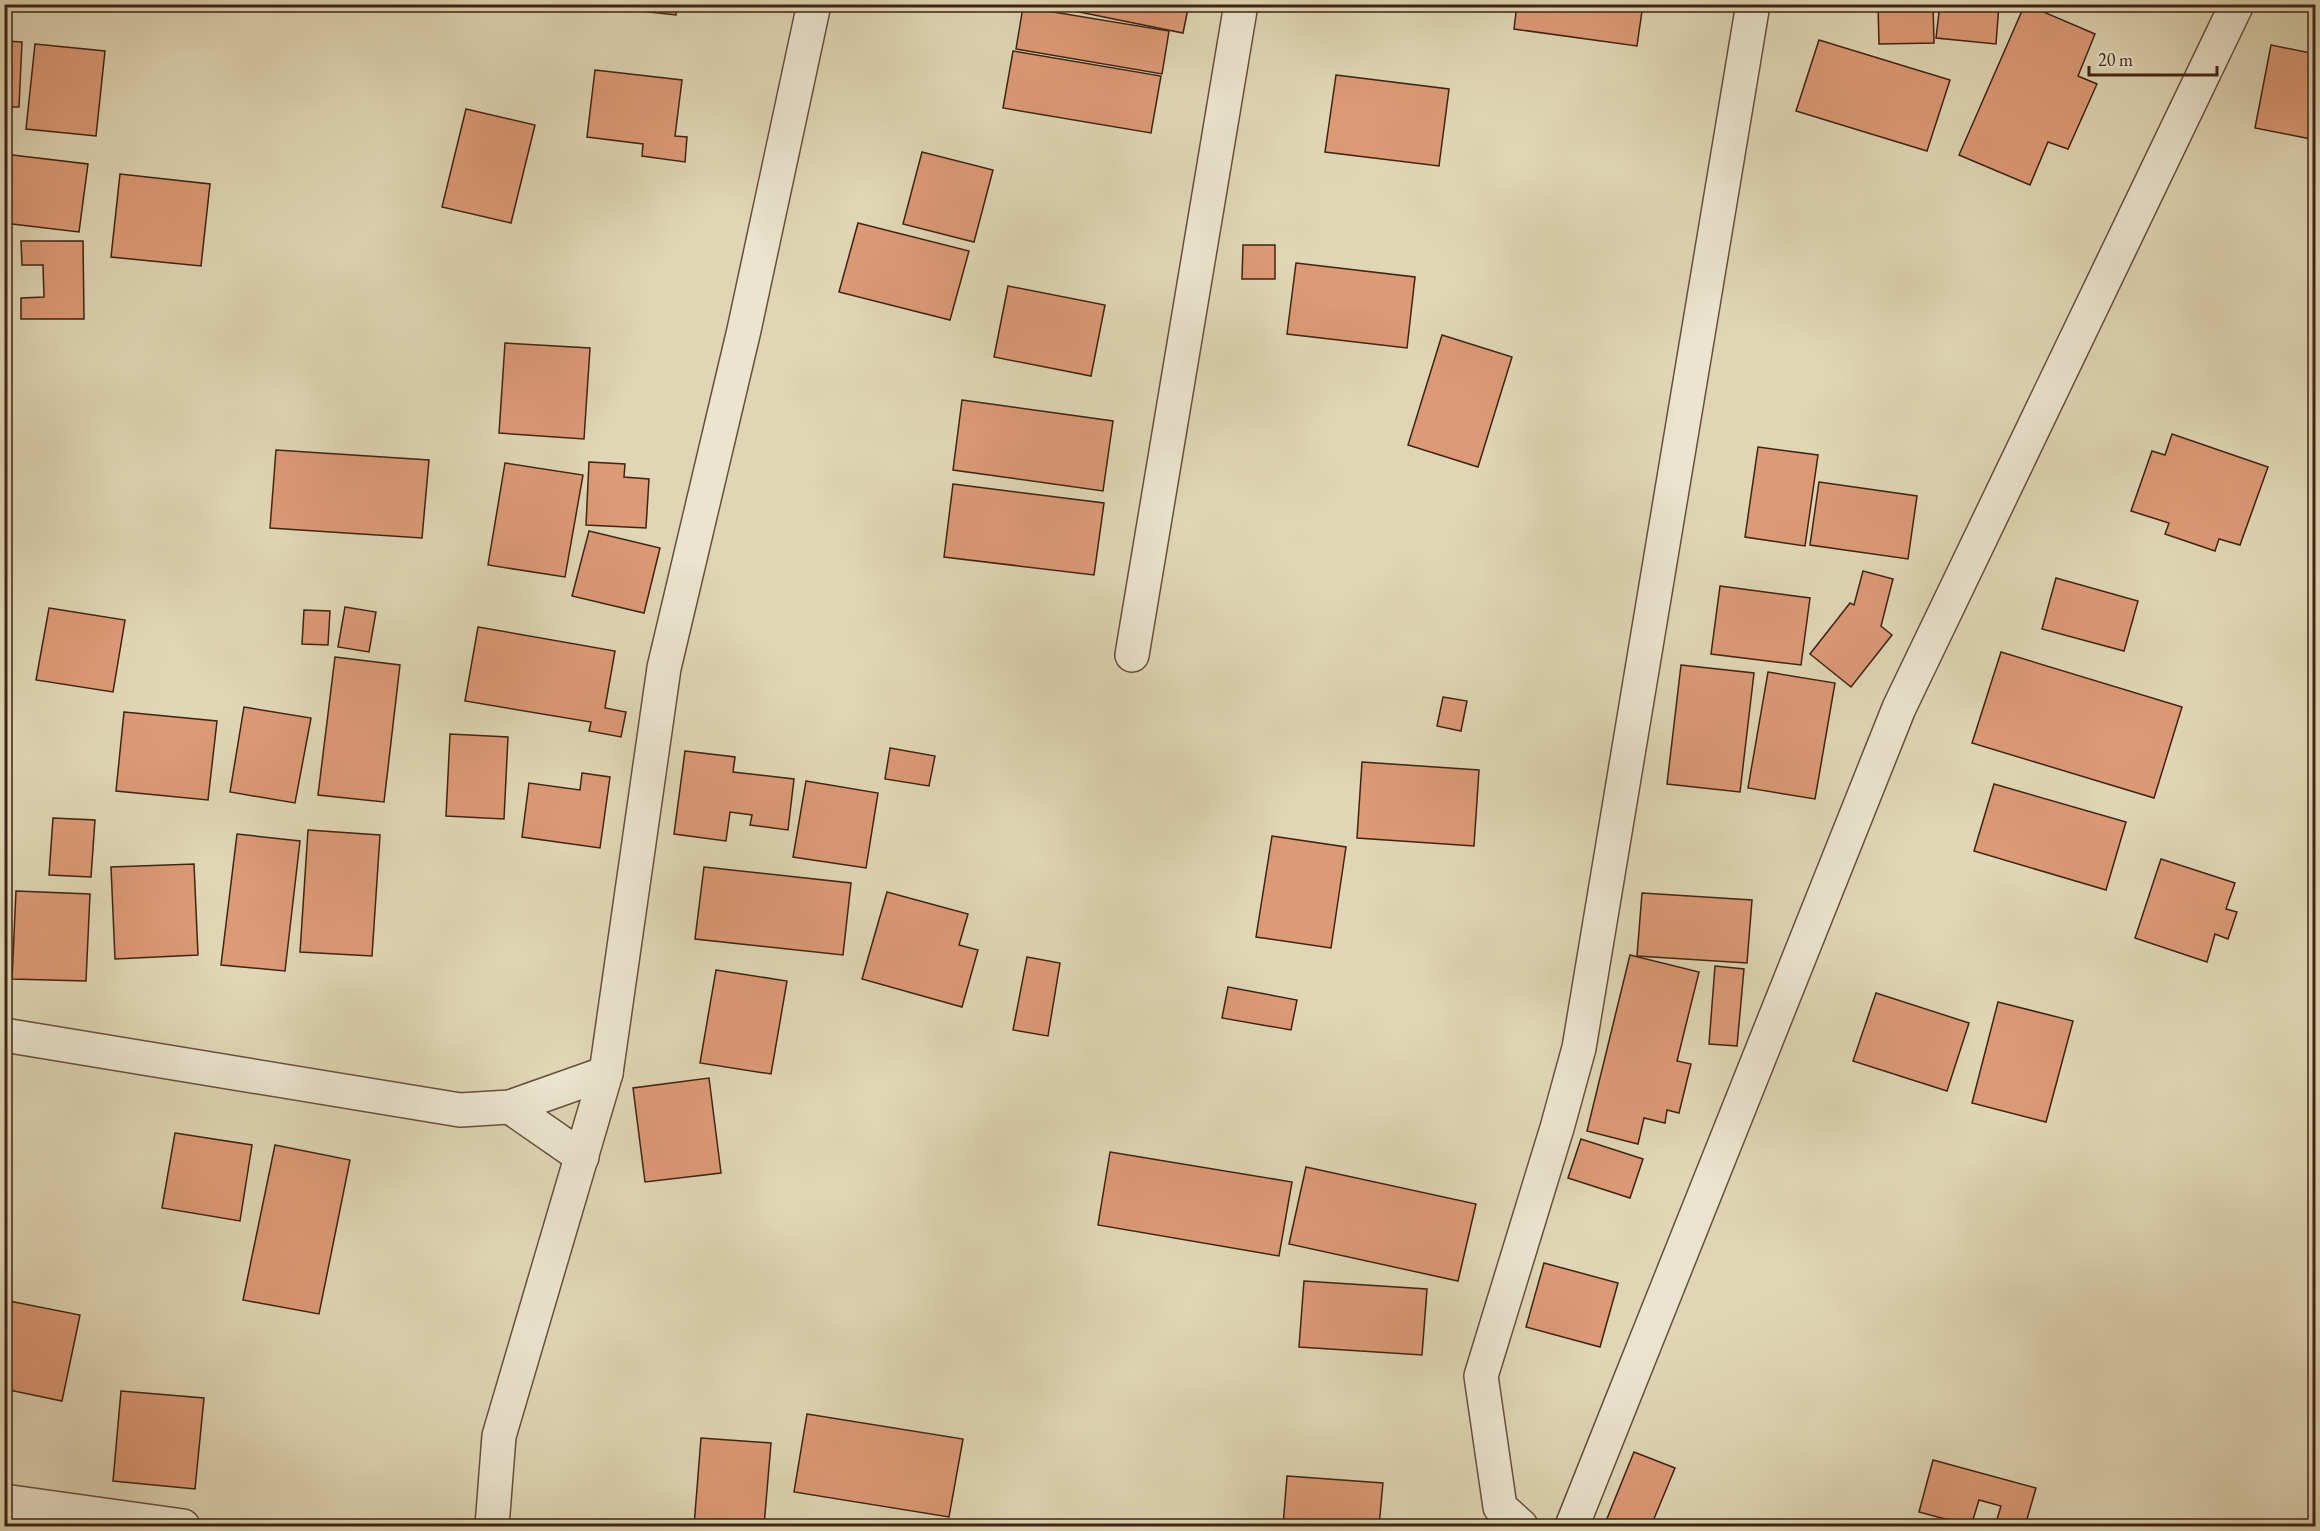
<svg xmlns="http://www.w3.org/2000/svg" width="2320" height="1531" font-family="'EB Garamond',serif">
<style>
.building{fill:#dc9a76;stroke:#3f2313;stroke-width:1.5}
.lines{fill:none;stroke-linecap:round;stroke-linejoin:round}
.street-casing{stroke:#67503c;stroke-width:36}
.street{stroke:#ebe4cf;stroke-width:33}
</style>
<rect width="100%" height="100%" fill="#e0d6b5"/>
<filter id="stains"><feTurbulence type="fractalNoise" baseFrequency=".00333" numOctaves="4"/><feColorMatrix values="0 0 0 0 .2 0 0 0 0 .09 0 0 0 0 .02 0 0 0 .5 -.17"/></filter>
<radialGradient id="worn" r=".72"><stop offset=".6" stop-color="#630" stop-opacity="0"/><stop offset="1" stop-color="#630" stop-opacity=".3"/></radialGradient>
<g class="building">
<polygon points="613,4 677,4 676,15 613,8"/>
<polygon points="734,4 800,4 799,10"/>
<polygon points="1040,4 1189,4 1183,33"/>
<polygon points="1517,4 1643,4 1637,46 1514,29"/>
<polygon points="1878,4 1933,4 1934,43 1879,44"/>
<polygon points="1940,4 1999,4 1996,44 1936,38"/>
<polygon points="2025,4 2095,34 2078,76 2097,84 2068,149 2048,142 2030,185 1959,155"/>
<polygon points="1023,7 1169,31 1162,74 1016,49"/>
<polygon points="1819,40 1950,80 1927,151 1796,111"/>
<polygon points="4,41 22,42 19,107 4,107"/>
<polygon points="35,44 105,51 96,136 26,129"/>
<polygon points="2271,45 2316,54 2316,140 2255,128"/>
<polygon points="1013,51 1161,76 1151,133 1003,108"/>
<polygon points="595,70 682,80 675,136 687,137 685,162 642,156 643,144 587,137"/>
<polygon points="1336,75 1449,89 1439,166 1325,152"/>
<polygon points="466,109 535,125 511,223 442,207"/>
<polygon points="922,152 993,170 974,242 903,224"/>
<polygon points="4,154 88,164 79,232 4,223"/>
<polygon points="120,174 210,184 201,266 111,257"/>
<polygon points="858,223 969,251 950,320 839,292"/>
<polygon points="21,241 83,241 84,319 21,319 21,298 44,297 43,265 22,265"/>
<polygon points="1243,245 1275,245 1275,279 1242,279"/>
<polygon points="1296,263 1415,277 1407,348 1287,334"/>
<polygon points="1008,286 1105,305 1091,376 994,357"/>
<polygon points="1442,335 1512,357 1478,467 1408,445"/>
<polygon points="505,343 590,348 584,439 499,433"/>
<polygon points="962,400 1113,421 1103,491 953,470"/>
<polygon points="2172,434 2268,467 2240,545 2219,539 2215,551 2165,534 2169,523 2131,511 2152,451 2165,455"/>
<polygon points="1758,447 1818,455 1805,546 1745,537"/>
<polygon points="276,450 429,460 422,538 270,528"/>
<polygon points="589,462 625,464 624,477 649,479 646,528 586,525"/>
<polygon points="505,463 583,475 565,577 488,565"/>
<polygon points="1819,482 1917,496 1908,559 1810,545"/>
<polygon points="953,484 1104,503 1094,575 944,557"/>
<polygon points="589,531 660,548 644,613 572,596"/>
<polygon points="1863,571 1893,579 1881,626 1892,635 1851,687 1810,654 1850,603 1854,605"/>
<polygon points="2056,578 2138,601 2124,651 2042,629"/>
<polygon points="1720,586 1810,598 1801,665 1711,654"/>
<polygon points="345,607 376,612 369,652 338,647"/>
<polygon points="49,608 125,620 113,692 36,680"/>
<polygon points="304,610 330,611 328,645 302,644"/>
<polygon points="478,627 615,651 605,708 626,712 621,737 589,731 591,722 465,701"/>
<polygon points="2001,652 2182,707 2154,798 1972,743"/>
<polygon points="335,657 400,665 384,802 318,795"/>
<polygon points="1681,665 1754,673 1740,792 1667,784"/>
<polygon points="1768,672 1835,683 1815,799 1748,788"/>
<polygon points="1443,697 1467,701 1461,731 1437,726"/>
<polygon points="244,707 311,718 295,803 230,792"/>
<polygon points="124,712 217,721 208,800 116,791"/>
<polygon points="450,734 508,737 504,819 446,816"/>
<polygon points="890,748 935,756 929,786 885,779"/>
<polygon points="685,751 735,757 733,772 794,779 788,830 750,825 752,815 730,812 726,841 674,834"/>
<polygon points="1362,762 1479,770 1474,846 1357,838"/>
<polygon points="582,773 610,777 600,848 522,837 529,783 580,790"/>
<polygon points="806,781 878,793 866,868 793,857"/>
<polygon points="1994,784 2126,822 2106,890 1974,851"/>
<polygon points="53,818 95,820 91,877 49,875"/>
<polygon points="308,830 380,835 372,956 300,952"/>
<polygon points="237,834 300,841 285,971 221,965"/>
<polygon points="1272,836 1346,847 1331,948 1256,937"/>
<polygon points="2161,859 2235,883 2226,909 2237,912 2228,939 2215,934 2207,962 2135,938"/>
<polygon points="194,864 198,955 115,959 111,867"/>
<polygon points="704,867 851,883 843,955 695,939"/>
<polygon points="16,891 90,894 86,981 12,979"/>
<polygon points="887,892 968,914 959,945 978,950 962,1007 862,979"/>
<polygon points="1642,893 1752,900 1747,963 1637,956"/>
<polygon points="1630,955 1699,972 1677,1061 1691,1064 1679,1113 1667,1110 1665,1123 1644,1118 1638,1144 1587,1131"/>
<polygon points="1027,957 1060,963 1048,1036 1013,1030"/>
<polygon points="1715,966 1744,969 1737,1046 1709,1044"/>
<polygon points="716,970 787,981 771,1074 700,1063"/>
<polygon points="1228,987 1297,1000 1291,1030 1222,1018"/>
<polygon points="1876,993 1969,1023 1947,1091 1853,1061"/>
<polygon points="1998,1002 2073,1021 2046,1122 1972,1103"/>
<polygon points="709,1078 721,1173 645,1182 633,1088"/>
<polygon points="175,1133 252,1145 240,1221 162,1208"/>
<polygon points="1581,1139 1643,1159 1630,1198 1568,1178"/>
<polygon points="275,1145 350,1160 319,1314 243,1300"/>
<polygon points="1110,1152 1292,1182 1279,1256 1098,1225"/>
<polygon points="1306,1167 1476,1204 1458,1281 1289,1244"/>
<polygon points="1544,1263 1618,1283 1600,1347 1526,1327"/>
<polygon points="1304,1281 1427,1289 1422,1355 1299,1347"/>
<polygon points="4,1300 80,1315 62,1401 4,1389"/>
<polygon points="121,1391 204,1398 195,1489 113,1481"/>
<polygon points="807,1414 963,1439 949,1517 794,1492"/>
<polygon points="701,1438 771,1443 764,1526 694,1526"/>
<polygon points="1634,1452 1675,1468 1651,1526 1604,1526"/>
<polygon points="1933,1460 2036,1488 2025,1526 1995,1526 2001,1506 1979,1500 1971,1526 1919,1512"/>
<polygon points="1287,1476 1383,1483 1379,1526 1283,1526"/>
</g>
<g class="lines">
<defs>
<g id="street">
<polyline points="1132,655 1241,4"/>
<polyline points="4,1035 460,1110 510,1107 606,1073"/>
<polyline points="510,1107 582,1157"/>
<polyline points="4,1501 183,1526"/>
<polyline points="492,1526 499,1436 606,1073 664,668 744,330 814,4"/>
<polyline points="1521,1526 1500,1507 1481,1376 1557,1128 1579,1048 1753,4"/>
<polyline points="1572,1526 1899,708 2237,4"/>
</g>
</defs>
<use href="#street" class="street-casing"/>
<use href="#street" class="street"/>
</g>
<rect width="2320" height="1531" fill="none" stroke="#e0d6b5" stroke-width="24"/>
<rect x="6" y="6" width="2308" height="1519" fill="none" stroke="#3f2313" stroke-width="3"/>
<rect x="12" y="12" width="2296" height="1507" fill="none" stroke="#3f2313" stroke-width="1.5"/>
<path d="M2089 66v9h128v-9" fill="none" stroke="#3f2313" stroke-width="3"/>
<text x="2098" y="66" font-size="18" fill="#3f2313" stroke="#ebe4cf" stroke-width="4.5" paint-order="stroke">20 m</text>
<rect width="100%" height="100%" filter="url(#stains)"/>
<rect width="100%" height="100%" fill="url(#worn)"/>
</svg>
